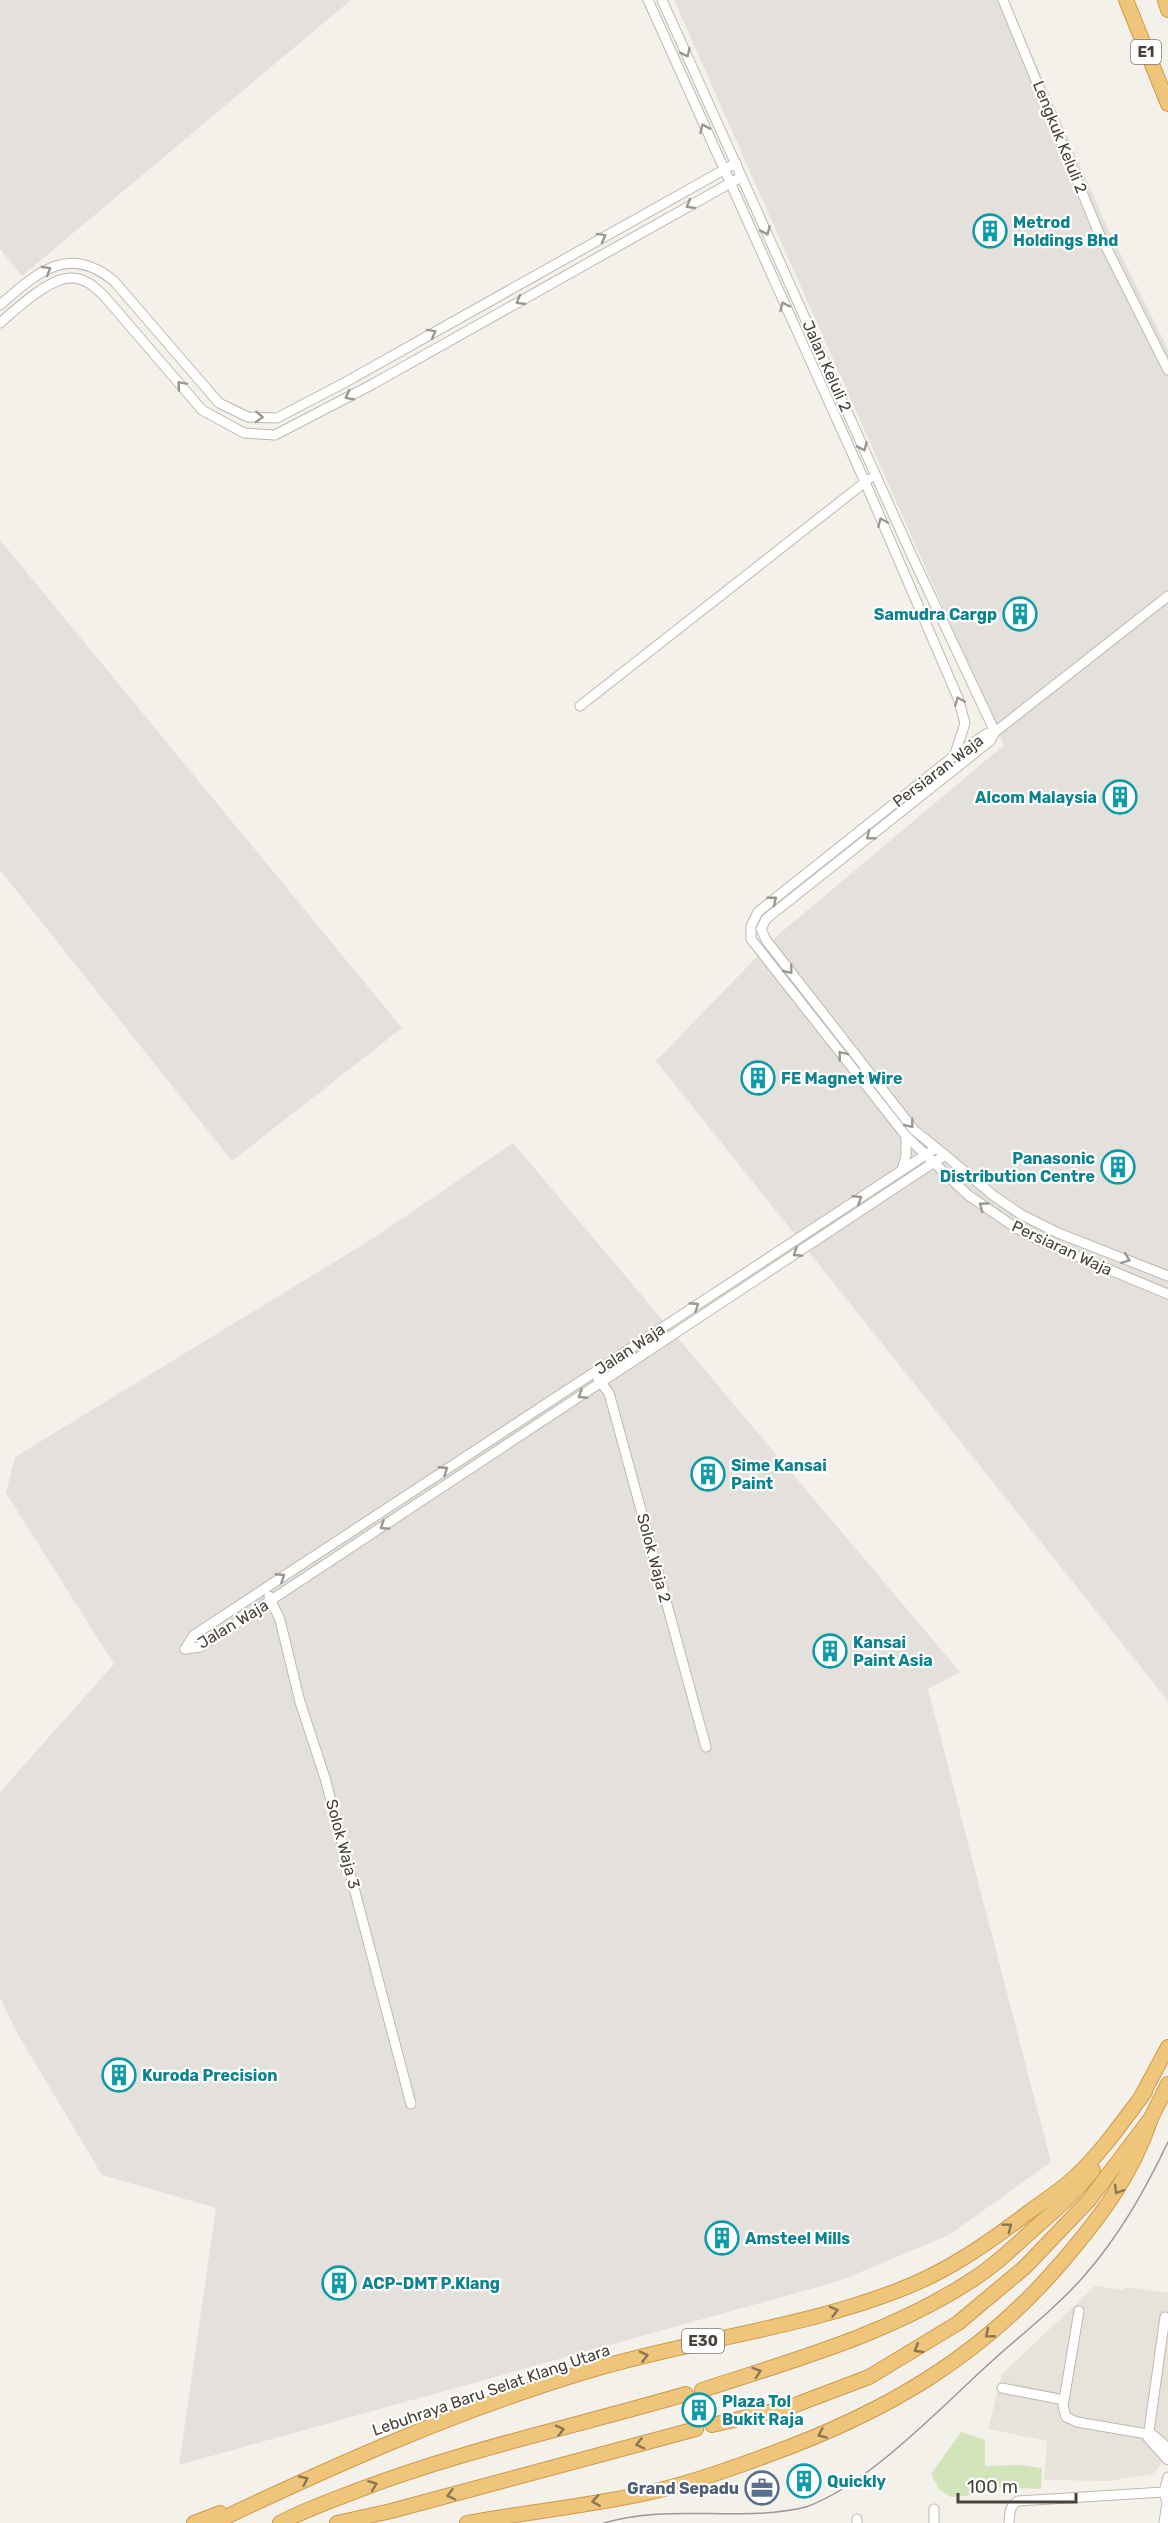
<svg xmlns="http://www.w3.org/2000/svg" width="1168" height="2523" font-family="Rubik,sans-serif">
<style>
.residential{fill:#e7e3da}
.industrial{fill:#e4e0dc}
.green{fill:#d2e4b9}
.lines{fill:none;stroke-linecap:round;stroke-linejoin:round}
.minor-casing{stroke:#bfb8af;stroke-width:11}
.highway-casing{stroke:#ce9a4b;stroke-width:16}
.minor{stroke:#fff;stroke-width:9}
.highway{stroke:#efc57b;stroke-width:14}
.tram{stroke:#999;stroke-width:1.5}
.oneway{stroke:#9a9793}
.oneway2{stroke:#8b7654}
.labels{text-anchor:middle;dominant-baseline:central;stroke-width:4.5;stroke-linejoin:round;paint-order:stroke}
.shield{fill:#fff;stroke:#7f7b75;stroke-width:1.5}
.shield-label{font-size:15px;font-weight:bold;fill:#48423a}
.street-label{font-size:16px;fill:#48423a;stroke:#fff}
.culture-label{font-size:16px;font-weight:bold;fill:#0d838f;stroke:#fff;text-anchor:start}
.service-label{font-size:16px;font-weight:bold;fill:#4e5e75;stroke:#fff;text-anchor:end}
</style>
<rect width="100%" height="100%" fill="#f4f1eb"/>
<polygon class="residential" points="1095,2286 1123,2290 1126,2287 1168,2293 1168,2454 1153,2474 1109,2481 1044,2480 1047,2441 988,2429 1002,2374"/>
<g class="industrial">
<polygon points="0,0 351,0 22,276 0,249"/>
<polygon points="674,0 1008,0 1107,227 1168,349 1168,1701 656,1061 778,935 1004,745"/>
<polygon points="0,540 402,1028 232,1161 0,870"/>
<polygon points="513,1143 960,1672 928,1689 1051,2162 949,2235 839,2281 179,2465 216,2208 102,2175 17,2033 0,1997 0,1792 114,1664 6,1493 15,1457 372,1239"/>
</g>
<polygon class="green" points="961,2432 985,2440 985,2466 1020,2465 1042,2468 1041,2489 988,2487 973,2495 951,2497 939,2489 931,2474"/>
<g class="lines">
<defs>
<g id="minor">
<polyline points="648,0 865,482 958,698 965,723 955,754"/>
<polyline points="662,0 912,556 995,732"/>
<polyline points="1003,0 1098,231 1168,370"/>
<path d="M 0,305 C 37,273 68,243 114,281 L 219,403 L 248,417 L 277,418 L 344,383 L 736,163"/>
<path d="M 0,323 C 16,309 48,279 70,278 C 85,277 96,288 105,297 L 202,410 L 244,433 L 275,435 L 373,384 L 741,177"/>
<polyline points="1168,596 995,732 990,741 766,919 761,929 766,940 914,1130 945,1155 994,1196 1022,1215 1058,1233 1168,1276"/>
<polyline points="580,706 869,479"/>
<polyline points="995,732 986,734 954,756 758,912 751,926 751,939 906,1136 968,1195 1016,1228 1040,1241 1168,1294"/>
<polyline points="902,1170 906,1156 906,1136"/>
<polyline points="598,1379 609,1393 706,1747"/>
<polyline points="269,1596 280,1620 300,1702 325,1778 411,2104"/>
<polyline points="185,1649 200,1647 945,1155"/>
<polyline points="185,1649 194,1635 936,1148"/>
<polyline points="1079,2311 1063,2406 1066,2417 1077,2422 1153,2435 1168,2448"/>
<polyline points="1165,2317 1148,2438 1168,2460"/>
<polyline points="1002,2388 1064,2400"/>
<polyline points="1164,2492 1167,2502 1164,2523"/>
<polyline points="1164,2492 1168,2477"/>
<polyline points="857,2523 857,2519"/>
<polyline points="934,2523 934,2509"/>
<path d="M 1009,2523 C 1010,2513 1009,2506 1018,2501 L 1164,2492"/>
</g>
<g id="highway">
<polyline points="1126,0 1168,104"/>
<polyline points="1165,0 1168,10"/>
<polyline points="1140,2099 1168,2047"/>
<path d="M 702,2390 C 794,2360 889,2334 972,2280 C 996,2265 1017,2244 1038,2225 C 1058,2208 1077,2191 1093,2170"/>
<polyline points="712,2425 787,2408 869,2377 958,2323 1025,2267 1089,2200 1151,2118 1168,2084"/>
<polyline points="194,2523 220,2513"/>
<path d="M 213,2523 C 335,2465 458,2410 588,2371 C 690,2340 799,2329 899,2290 C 947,2272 988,2243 1029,2212 C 1044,2201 1061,2190 1075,2177 C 1102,2152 1123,2121 1145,2092"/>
<path d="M 280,2523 C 304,2510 330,2501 356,2491 C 463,2450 576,2426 686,2394"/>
<polyline points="337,2523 391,2511 696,2429"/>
<path d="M 467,2523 C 527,2512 588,2506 647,2493 C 688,2484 728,2470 768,2455 C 884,2413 980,2358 1061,2263 C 1099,2219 1133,2174 1151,2118"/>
</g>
</defs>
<use href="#minor" class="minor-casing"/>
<use href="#highway" class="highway-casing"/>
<use href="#minor" class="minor"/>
<use href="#highway" class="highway"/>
<path class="tram" d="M 604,2523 C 669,2503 740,2523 806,2507 C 868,2485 941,2407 991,2362 C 1022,2334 1057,2307 1084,2276 C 1120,2235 1145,2190 1168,2142"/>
</g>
<defs><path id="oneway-chevron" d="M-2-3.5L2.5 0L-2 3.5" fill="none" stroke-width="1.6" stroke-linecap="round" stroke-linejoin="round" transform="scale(1.5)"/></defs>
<g class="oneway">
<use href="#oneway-chevron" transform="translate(686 53) rotate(65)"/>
<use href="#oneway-chevron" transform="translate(704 128) rotate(-114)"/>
<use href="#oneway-chevron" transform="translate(690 205) rotate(150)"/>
<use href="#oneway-chevron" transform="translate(766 231) rotate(66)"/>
<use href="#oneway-chevron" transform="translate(602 237) rotate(-29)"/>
<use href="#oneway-chevron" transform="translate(47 270) rotate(-31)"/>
<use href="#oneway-chevron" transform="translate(520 301) rotate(150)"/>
<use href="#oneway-chevron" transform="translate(784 306) rotate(-115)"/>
<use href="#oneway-chevron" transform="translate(432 333) rotate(-29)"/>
<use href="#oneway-chevron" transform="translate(181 385) rotate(-131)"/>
<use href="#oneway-chevron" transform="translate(349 396) rotate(153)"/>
<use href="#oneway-chevron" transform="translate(259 417) rotate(2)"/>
<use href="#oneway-chevron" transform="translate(863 447) rotate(66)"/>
<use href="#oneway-chevron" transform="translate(882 522) rotate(-113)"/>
<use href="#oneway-chevron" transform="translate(959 701) rotate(-112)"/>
<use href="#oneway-chevron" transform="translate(870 836) rotate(142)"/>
<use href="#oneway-chevron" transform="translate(773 900) rotate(-39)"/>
<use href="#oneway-chevron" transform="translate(789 970) rotate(51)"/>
<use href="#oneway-chevron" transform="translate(842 1055) rotate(-128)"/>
<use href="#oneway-chevron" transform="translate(910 1124) rotate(51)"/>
<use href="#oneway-chevron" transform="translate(858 1199) rotate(-33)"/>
<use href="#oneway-chevron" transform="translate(983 1206) rotate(-144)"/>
<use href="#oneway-chevron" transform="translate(797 1253) rotate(147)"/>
<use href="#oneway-chevron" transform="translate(1126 1259) rotate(21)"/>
<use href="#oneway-chevron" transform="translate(695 1306) rotate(-33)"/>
<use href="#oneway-chevron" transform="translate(582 1395) rotate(147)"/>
<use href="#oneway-chevron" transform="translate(444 1470) rotate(-33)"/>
<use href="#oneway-chevron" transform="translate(384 1526) rotate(147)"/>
<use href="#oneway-chevron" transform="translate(281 1577) rotate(-33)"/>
</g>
<g class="oneway2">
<use href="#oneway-chevron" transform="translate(1118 2190) rotate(121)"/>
<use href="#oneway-chevron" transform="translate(1008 2227) rotate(-37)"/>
<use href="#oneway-chevron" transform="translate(834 2311) rotate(-15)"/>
<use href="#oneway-chevron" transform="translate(989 2334) rotate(141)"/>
<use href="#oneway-chevron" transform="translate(918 2349) rotate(149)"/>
<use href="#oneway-chevron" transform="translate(644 2356) rotate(-14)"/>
<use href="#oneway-chevron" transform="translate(757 2372) rotate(-18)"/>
<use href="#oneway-chevron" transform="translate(560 2430) rotate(-14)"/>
<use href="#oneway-chevron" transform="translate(822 2434) rotate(156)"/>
<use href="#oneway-chevron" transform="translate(640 2444) rotate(165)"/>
<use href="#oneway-chevron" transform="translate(304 2480) rotate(-25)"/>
<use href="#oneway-chevron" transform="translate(373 2485) rotate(-21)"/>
<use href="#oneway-chevron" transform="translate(451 2495) rotate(165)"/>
<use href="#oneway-chevron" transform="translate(596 2501) rotate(171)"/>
</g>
<defs>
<symbol id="building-ring" viewBox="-11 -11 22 22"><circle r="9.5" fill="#fff" stroke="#0f9aa8" stroke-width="1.5"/><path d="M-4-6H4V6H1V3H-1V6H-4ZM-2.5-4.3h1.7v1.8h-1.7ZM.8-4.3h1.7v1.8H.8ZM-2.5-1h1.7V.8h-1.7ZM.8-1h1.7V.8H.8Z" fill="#0f9aa8"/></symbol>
<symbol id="office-ring" viewBox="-11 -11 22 22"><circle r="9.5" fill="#fff" stroke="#5c6f8a" stroke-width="1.5"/><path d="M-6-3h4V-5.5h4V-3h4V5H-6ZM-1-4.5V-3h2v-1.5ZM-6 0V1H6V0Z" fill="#5c6f8a"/></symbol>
</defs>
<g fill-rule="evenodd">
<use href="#building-ring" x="971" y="212" width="38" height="38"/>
<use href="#building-ring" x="1001" y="595" width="38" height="38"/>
<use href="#building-ring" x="1101" y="778" width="38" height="38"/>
<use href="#building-ring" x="739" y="1059" width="38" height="38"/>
<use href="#building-ring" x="1099" y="1148" width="38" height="38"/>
<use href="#building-ring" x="689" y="1455" width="38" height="38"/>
<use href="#building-ring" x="811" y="1632" width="38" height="38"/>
<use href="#building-ring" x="100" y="2056" width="38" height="38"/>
<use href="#building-ring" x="703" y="2219" width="38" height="38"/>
<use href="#building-ring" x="320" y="2264" width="38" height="38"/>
<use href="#building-ring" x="680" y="2391" width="38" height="38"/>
<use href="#building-ring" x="785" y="2462" width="38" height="38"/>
<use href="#office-ring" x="743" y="2469" width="38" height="38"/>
</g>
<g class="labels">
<g class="shield">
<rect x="1131" y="40" width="30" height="24" rx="4.5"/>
<rect x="682" y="2329" width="42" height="24" rx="4.5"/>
</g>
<g class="shield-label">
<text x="1146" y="52">E1</text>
<text x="703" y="2341">E30</text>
</g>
<g class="street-label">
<text transform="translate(1060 137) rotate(68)">Lengkuk Keluli 2</text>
<text transform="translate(827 366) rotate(66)">Jalan Keluli 2</text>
<text transform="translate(938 771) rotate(-37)">Persiaran Waja</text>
<text transform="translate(1062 1248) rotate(25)">Persiaran Waja</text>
<text transform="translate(630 1349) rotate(-33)">Jalan Waja</text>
<text transform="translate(654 1558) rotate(75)">Solok Waja 2</text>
<text transform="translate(233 1624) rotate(-31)">Jalan Waja</text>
<text transform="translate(343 1844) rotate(75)">Solok Waja 3</text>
<text transform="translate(491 2390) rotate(-19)">Lebuhraya Baru Selat Klang Utara</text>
</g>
<g class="culture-label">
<text x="1013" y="222">Metrod<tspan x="1013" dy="18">Holdings Bhd</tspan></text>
<text x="997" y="614" text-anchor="end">Samudra Cargp</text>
<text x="1097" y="797" text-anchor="end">Alcom Malaysia</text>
<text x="781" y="1078">FE Magnet Wire</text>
<text x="1095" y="1158" text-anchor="end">Panasonic<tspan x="1095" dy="18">Distribution Centre</tspan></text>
<text x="731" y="1465">Sime Kansai<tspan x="731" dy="18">Paint</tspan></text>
<text x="853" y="1642">Kansai<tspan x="853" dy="18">Paint Asia</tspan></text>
<text x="142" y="2075">Kuroda Precision</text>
<text x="745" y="2238">Amsteel Mills</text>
<text x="362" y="2283">ACP-DMT P.Klang</text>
<text x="722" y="2401">Plaza Tol<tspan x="722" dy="18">Bukit Raja</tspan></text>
<text x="827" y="2481">Quickly</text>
</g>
<g class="service-label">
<text x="739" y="2488">Grand Sepadu</text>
</g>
</g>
<path d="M958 2493v9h118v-9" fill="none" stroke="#48423a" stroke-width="3"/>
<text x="967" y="2493" font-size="18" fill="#48423a" stroke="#ffffff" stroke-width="4.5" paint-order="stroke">100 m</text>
</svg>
